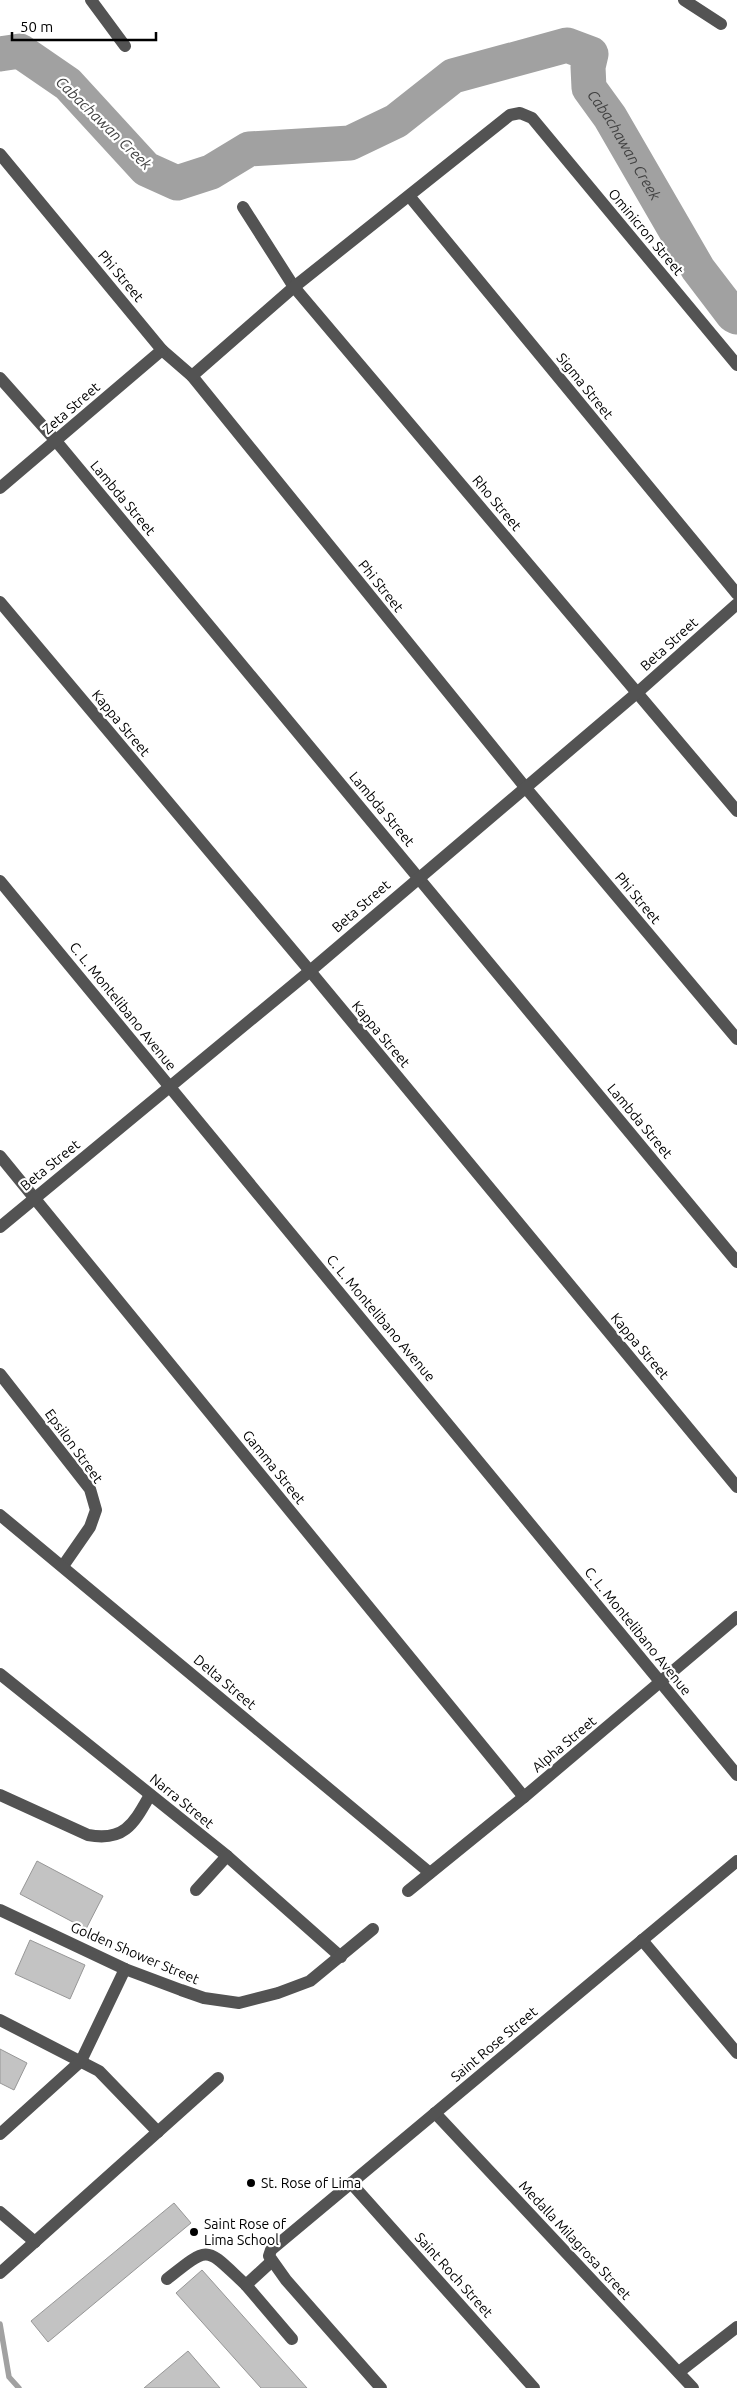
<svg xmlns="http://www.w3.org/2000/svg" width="737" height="2388" font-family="Ubuntu,sans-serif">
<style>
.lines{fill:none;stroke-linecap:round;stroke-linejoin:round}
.stream{stroke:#a1a1a1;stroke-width:5.5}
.river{stroke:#a1a1a1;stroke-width:35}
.building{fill:#c3c3c3;stroke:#979797}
.minor{stroke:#535353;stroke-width:12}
.poi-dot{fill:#000;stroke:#fff;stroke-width:2}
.labels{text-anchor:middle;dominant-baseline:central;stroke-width:4.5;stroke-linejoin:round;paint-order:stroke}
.street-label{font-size:14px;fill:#000;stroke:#fff}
.poi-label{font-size:14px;fill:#000;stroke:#fff;text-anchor:start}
.water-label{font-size:15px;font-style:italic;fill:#424242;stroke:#fff}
</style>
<rect width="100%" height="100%" fill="#fff"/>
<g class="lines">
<polyline class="stream" points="0,2324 9,2377 19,2388"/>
<path class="river" id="s1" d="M 0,54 L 20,51 L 68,84 L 146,169 L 177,183 L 211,172 L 249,149 L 350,143 L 396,121 L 453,76 L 567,45 L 591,54 L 588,67 L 589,88 L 610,117 L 698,269 L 733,315 L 737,317"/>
</g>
<g class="building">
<polygon points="37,1861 103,1896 86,1929 20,1894"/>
<polygon points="30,1940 85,1965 70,1999 15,1974"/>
<polygon points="0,2049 27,2063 14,2090 0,2083"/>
<polygon points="174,2203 191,2223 48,2342 31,2321"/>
<polygon points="202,2270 307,2388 261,2388 176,2293"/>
<polygon points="188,2351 220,2388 144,2388"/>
</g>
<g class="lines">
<g class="minor">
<polyline points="91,0 125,46"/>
<polyline points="684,0 721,24"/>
<polyline points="0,154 162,350 192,376 525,787 737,1039"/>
<polyline points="410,197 737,594"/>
<polyline points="243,207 294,287 737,811"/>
<polyline points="192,376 294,287 510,115 520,113 532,118 737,365"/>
<polyline points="0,378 56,441 737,1262"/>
<polyline points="0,488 162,350"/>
<polyline points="0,602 310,971 737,1487"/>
<polyline points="0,881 737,1775"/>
<polyline points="0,1156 524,1797"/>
<polyline points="0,1227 310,971 638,692 737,604"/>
<polyline points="0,1374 90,1489 96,1510 90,1527 63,1566"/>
<polyline points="0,1515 430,1873"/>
<polyline points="0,1674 227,1856 341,1957"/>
<path d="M 0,1795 L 88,1835 C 125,1842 134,1823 150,1795"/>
<polyline points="196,1890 227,1856"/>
<polyline points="408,1891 524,1797 737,1617"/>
<polyline points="0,1910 125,1969 181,1990 204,1998 239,2003 278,1993 310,1981 373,1929"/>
<polyline points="642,1940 737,2053"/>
<polyline points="0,2020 99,2071 158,2132"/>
<polyline points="435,2113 693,2388"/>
<polyline points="0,2134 81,2061 125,1969"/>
<polyline points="351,2183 534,2388"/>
<polyline points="0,2212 35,2242"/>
<polyline points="0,2273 218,2078"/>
<path d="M 167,2279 C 211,2244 205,2247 246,2285 L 272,2261"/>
<polyline points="246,2285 292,2339"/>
<polyline points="679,2372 737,2327"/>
<polyline points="381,2388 286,2280 269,2256 271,2250 737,1861"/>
</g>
</g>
<g class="poi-dot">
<circle cx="251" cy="2183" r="5"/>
<circle cx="194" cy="2232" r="5"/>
</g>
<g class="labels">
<g class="street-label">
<text transform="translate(646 232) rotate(50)">Ominicron Street</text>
<text transform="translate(121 276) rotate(50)">Phi Street</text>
<text transform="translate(585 386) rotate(51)">Sigma Street</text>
<text transform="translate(71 408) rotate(-41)">Zeta Street</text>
<text transform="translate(123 498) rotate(50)">Lambda Street</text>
<text transform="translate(497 503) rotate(50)">Rho Street</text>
<text transform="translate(381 586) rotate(51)">Phi Street</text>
<text transform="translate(669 644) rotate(-42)">Beta Street</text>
<text transform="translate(121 723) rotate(50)">Kappa Street</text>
<text transform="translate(382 809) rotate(50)">Lambda Street</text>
<text transform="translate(638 898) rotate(50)">Phi Street</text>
<text transform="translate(361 906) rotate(-41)">Beta Street</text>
<text transform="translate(123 1006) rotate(51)">C. L. Montelibano Avenue</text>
<text transform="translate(381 1034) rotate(50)">Kappa Street</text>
<text transform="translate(640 1121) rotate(50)">Lambda Street</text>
<text transform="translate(50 1165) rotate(-39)">Beta Street</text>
<text transform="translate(381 1318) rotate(50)">C. L. Montelibano Avenue</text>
<text transform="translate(640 1346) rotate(50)">Kappa Street</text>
<text transform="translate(74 1446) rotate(54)">Epsilon Street</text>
<text transform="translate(274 1467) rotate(51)">Gamma Street</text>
<text transform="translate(638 1631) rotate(51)">C. L. Montelibano Avenue</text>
<text transform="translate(225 1682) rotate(40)">Delta Street</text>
<text transform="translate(564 1744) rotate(-40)">Alpha Street</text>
<text transform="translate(182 1801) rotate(39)">Narra Street</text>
<text transform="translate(135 1953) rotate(23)">Golden Shower Street</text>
<text transform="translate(494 2044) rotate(-40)">Saint Rose Street</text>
<text transform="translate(575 2240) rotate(47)">Medalla Milagrosa Street</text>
<text transform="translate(454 2275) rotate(48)">Saint Roch Street</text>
</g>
<g class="poi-label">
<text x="261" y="2183">St. Rose of Lima</text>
<text x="204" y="2224">Saint Rose of<tspan x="204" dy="16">Lima School</tspan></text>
</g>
<g class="water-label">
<text transform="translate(104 123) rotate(44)">Cabachawan Creek</text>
<text stroke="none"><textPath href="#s1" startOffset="778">Cabachawan Creek</textPath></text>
</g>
</g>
<path d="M12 32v8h144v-8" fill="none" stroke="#000000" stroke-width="2.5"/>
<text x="20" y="32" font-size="15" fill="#000000" stroke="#ffffff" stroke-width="4" paint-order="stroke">50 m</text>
</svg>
